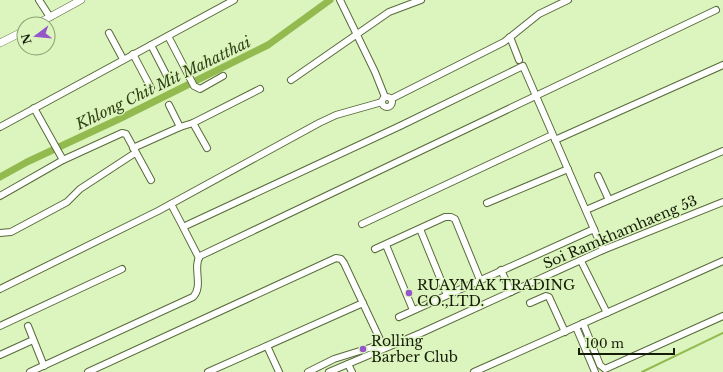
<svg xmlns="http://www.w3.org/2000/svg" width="723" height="372" font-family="'Libre Baskerville',serif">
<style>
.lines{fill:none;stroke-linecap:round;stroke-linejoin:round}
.stream{stroke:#92ba4f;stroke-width:2}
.canal{stroke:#92ba4f;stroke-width:7}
.minor-casing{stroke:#586b3b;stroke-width:8}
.tertiary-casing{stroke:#586b3b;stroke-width:8}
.minor{stroke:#fff;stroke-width:6}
.tertiary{stroke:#fff;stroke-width:7}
.poi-dot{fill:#9555cb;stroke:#dcf4bd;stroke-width:1.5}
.labels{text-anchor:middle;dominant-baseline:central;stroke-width:3;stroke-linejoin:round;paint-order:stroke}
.street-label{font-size:14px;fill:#151d09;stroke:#dcf4bd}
.poi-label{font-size:14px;fill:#151d09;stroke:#dcf4bd;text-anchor:start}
.water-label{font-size:15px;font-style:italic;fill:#314116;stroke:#dcf4bd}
</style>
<rect width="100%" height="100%" fill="#dcf4bd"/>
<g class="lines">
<polyline class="stream" points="642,372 723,333"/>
<polyline class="canal" points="0,177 27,162 119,119 268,45 330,0"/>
<defs>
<g id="minor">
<polyline points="39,0 50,17"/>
<polyline points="340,0 375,72 385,97"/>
<polyline points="109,33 123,59"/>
<polyline points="168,36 194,86 200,89 223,76"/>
<polyline points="510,37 519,60"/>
<polyline points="151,45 169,80"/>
<polyline points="133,54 151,88"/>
<polyline points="291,80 389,12 421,0"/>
<circle cx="387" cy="102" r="5"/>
<polyline points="391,99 504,42 539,14 568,0"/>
<polyline points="169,105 180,127"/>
<polyline points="34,108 63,160"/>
<polyline points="193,123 207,148"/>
<polyline points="0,127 234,0"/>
<polyline points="555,140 723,65"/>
<polyline points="133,148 180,127 193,123 260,89"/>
<polyline points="598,176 609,200"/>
<polyline points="0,196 63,160 122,133 126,134 151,180"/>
<polyline points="487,203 568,169"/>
<polyline points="171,204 182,225"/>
<polyline points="586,210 723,151"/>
<polyline points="362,224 552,135"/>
<polyline points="420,229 447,295"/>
<polyline points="0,233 11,232 67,202 80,189 135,153"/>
<polyline points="386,245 413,310"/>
<polyline points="375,249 445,217 451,217 455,219 480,280"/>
<polyline points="199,258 183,227 400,126 523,66 603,250"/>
<polyline points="581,261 607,313"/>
<polyline points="501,270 511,292"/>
<polyline points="0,289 158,211 319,123 336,115 382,102"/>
<polyline points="530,303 546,296 549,297 565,332"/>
<polyline points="399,317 594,229"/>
<polyline points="583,323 600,365 605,369 723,316"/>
<polyline points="0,326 122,269"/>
<polyline points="28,326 44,366"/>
<polyline points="576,327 595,372"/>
<polyline points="267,346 279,372"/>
<polyline points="0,355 33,340"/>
<polyline points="348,364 352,372"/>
<path d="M 30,372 L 193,297 C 204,286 192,267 200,256 L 716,10"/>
<polyline points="88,372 336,258 341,259 344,263 384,348"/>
<polyline points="208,372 363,303"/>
<polyline points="308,372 334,359 382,344"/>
<polyline points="329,372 421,333 603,250 723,202"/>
<polyline points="474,372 723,261"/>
</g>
<g id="tertiary">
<polyline points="37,24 81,0"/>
<polyline points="0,43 24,31"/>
</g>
</defs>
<use href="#minor" class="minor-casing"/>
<use href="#tertiary" class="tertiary-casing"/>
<use href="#minor" class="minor"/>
<use href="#tertiary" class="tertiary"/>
</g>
<g class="poi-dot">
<circle cx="409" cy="293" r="4"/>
<circle cx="363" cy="349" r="4"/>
</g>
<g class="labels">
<g class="street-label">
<text transform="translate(620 232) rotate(-23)">Soi Ramkhamhaeng 53</text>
</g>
<g class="poi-label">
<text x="417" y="285">RUAYMAK TRADING<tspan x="417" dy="16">CO.,LTD.</tspan></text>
<text x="371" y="341">Rolling<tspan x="371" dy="16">Barber Club</tspan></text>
</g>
<g class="water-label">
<text transform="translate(163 83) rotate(-26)">Khlong Chit Mit Mahatthai</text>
</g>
</g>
<g transform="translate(36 36) rotate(254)"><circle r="19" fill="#dcf4bd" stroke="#8c9e75"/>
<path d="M0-3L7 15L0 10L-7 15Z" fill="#9555cb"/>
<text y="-6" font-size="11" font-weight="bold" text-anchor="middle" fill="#151d09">N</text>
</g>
<path d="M579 348v6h95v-6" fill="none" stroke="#151d09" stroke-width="2"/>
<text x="585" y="348" font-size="12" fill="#151d09" stroke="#dcf4bd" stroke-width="3" paint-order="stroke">100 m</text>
</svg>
